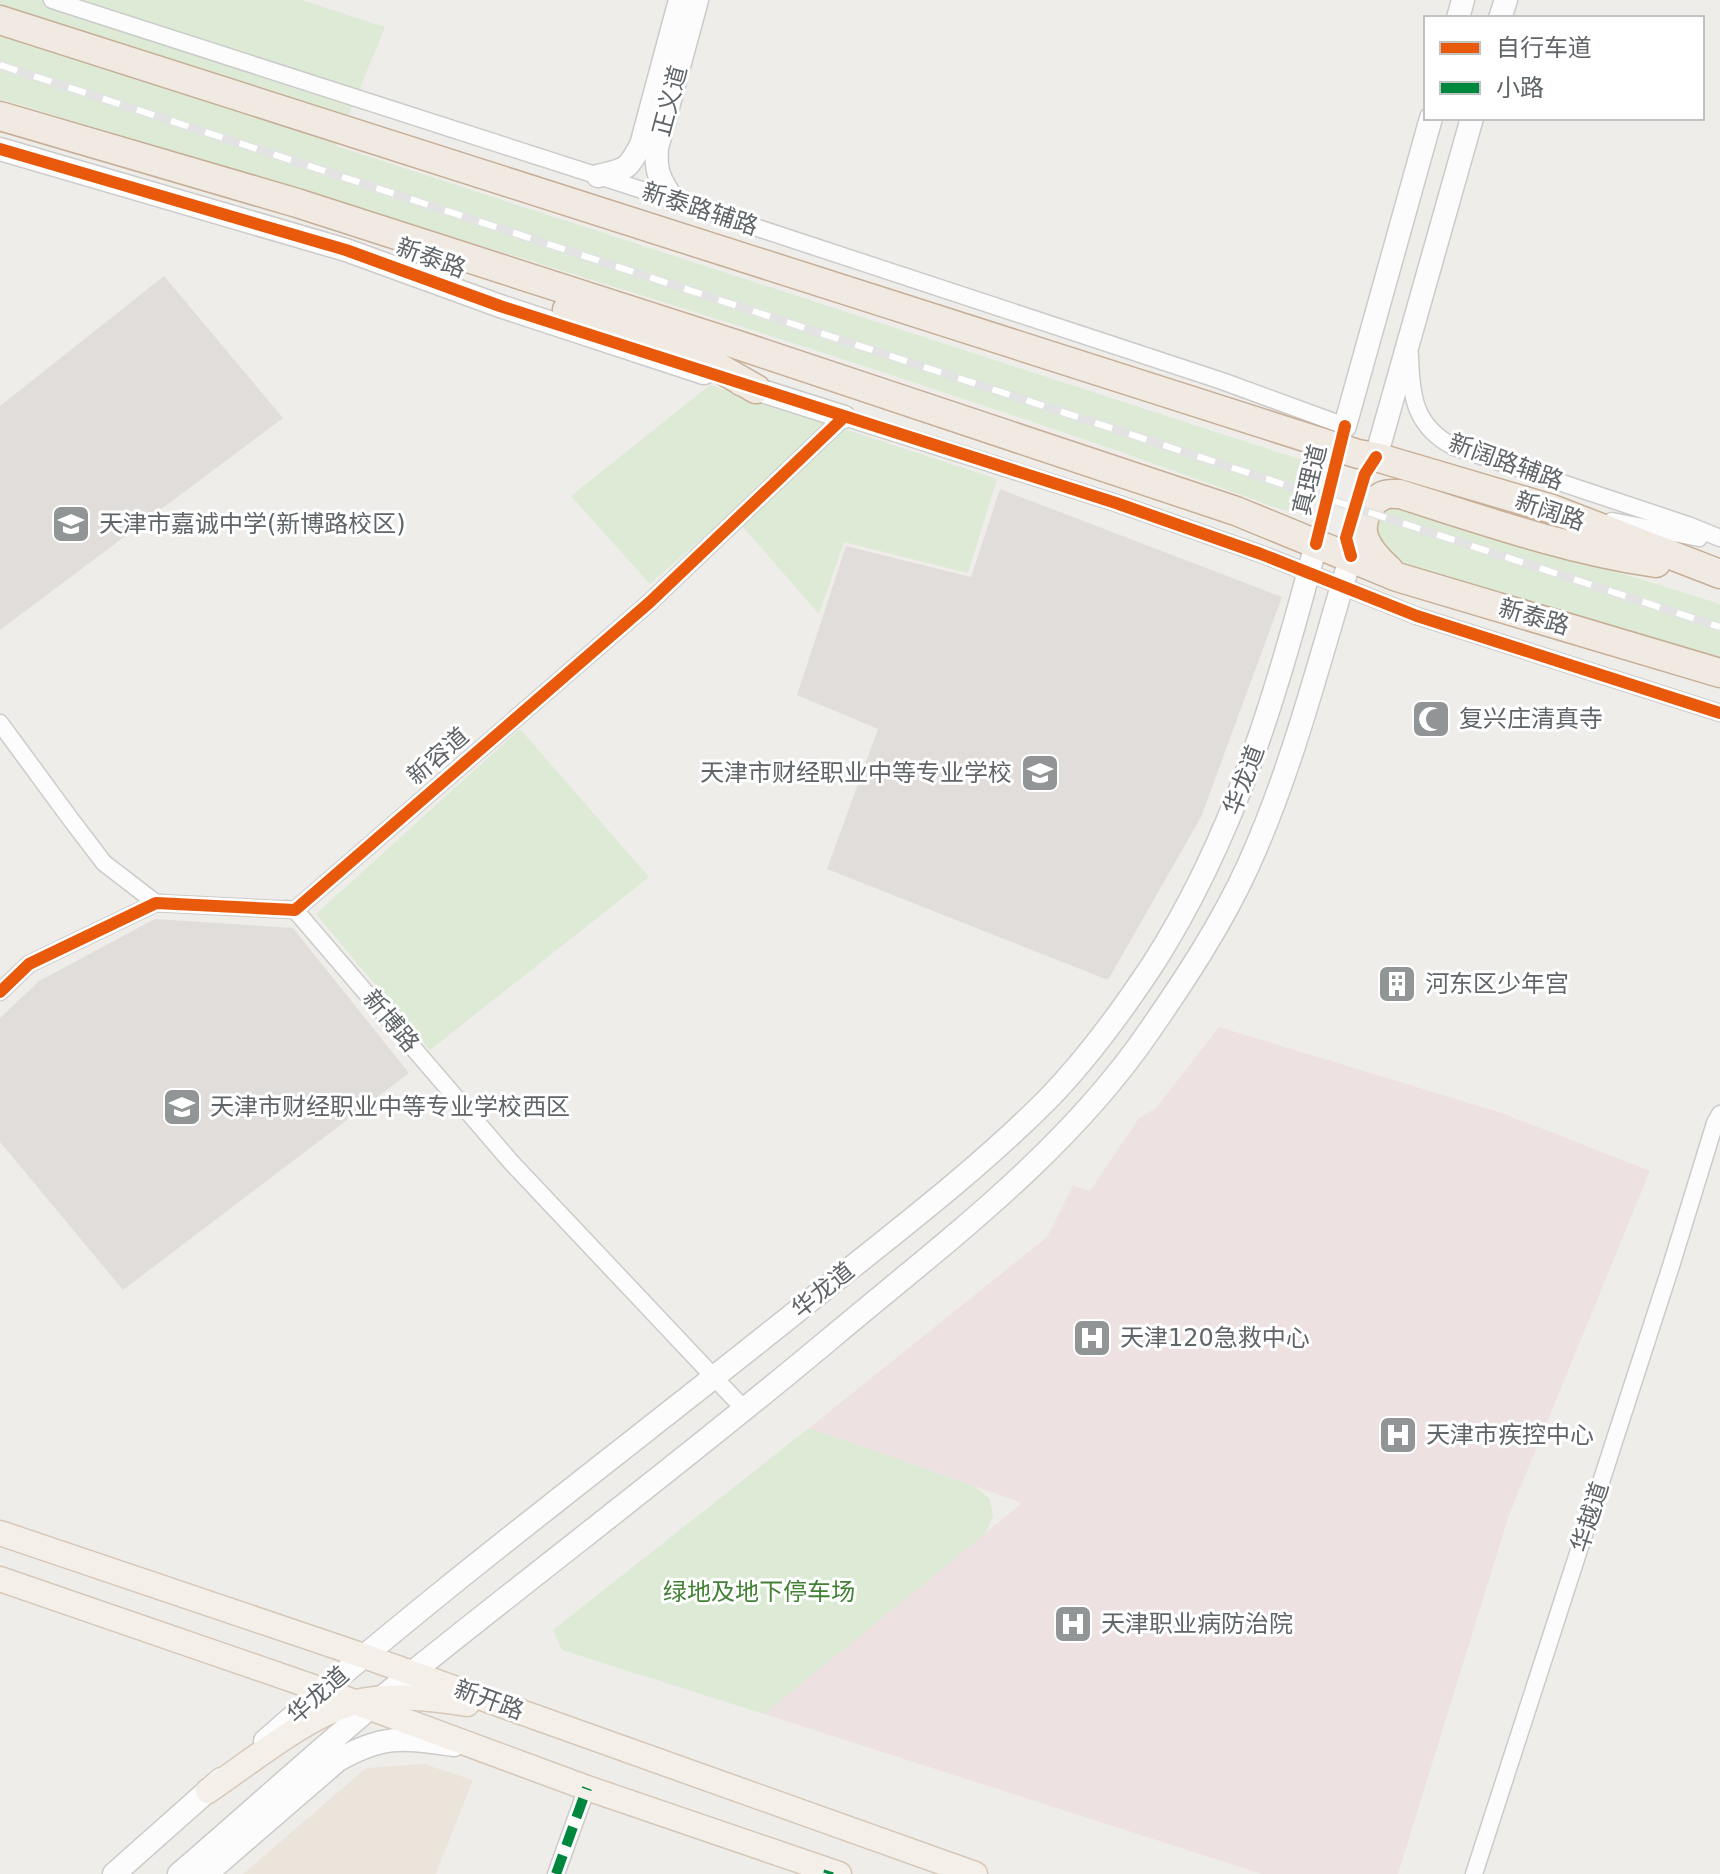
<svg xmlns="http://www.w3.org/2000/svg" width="1720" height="1874" font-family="'DejaVu Sans','Noto Sans SC',sans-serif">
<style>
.commercial{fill:#ebe4da}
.education{fill:#e1ddda}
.medical{fill:#ede1e1}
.green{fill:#dcead6}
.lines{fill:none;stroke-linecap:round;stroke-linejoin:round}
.street-casing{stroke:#cbcbca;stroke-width:19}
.secondary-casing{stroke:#cbcbca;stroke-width:25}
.primary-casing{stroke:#d6c8b8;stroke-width:27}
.highway-casing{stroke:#c7ae96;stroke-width:31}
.street{stroke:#fdfcfc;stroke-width:16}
.secondary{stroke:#fdfcfc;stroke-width:22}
.primary{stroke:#f4f0e9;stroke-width:24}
.highway{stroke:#f0eae3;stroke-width:28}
.rail-casing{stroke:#e3e3e3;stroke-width:9}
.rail{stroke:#fff;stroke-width:6;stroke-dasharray:18;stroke-linecap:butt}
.quiet{stroke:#00873e;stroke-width:10;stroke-dasharray:20 10;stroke-linecap:butt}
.cycleway-casing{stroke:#fff;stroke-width:17}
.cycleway{stroke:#e8590c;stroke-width:12}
.labels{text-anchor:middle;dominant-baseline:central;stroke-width:6;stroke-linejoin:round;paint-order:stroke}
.street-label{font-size:24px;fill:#5f6568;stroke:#fff}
.poi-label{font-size:24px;fill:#5f6568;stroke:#fff;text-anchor:start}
.park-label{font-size:24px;fill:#428134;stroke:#fff}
</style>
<rect width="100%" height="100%" fill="#efedea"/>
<polygon class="commercial" points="424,1764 473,1780 436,1874 243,1874 366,1768"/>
<g class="education">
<polygon points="164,276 283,418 0,630 0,406"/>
<polygon points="1000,489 1282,597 1201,817 1108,980 827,869 878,729 797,695 846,546 971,577"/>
<polygon points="155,919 293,928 409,1073 123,1290 0,1142 0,1018 39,981"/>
</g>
<polygon class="medical" points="1219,1027 1502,1113 1650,1171 1509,1515 1398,1874 1262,1874 764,1714 1022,1503 809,1428 1047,1237 1073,1185 1090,1191 1139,1118 1156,1108"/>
<g class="green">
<path d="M 0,0 L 302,0 L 385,27 L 336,146 L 1314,464 L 1294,514 C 869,358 433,232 0,99 Z"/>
<polygon points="710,385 997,479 968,573 844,542 819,614 731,513 650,584 571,496"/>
<polygon points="1397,507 1412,508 1720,604 1720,658 1398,563 1374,540 1382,512"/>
<polygon points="520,729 649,877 430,1050 316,914"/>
<polygon points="809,1428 974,1486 990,1499 993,1517 985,1534 764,1714 562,1650 553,1630"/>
</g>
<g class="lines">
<defs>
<g id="street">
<polyline points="52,0 673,200 1222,381 1345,426"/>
<path d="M 1410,355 C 1411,396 1414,426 1454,447 L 1688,525 L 1720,538"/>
<polyline points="1612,521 1699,538"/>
<polyline points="0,723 69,817 104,863 156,903 162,903"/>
<polyline points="285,909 295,910 511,1162 745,1410"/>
<polyline points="0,992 29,964 156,903 295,910 650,602 844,417 1116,503 1261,554 1417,616 1720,713"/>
<polyline points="556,1874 587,1788"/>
<polyline points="1474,1874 1671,1266 1715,1123 1720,1114"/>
</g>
<g id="secondary">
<polyline points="1458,18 1463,0"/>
<polyline points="1500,18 1506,0"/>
<polyline points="0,149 346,250 500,306 704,373"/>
<path d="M 598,176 C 626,169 627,171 641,145 L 680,0"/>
<path d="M 673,200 C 660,180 655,172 657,148 L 697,0"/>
<polyline points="740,384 844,417"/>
<polyline points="1345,426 1431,118"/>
<polyline points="1376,457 1472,118"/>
<path d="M 265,1741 C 436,1590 619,1454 796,1312 C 881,1243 969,1178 1047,1100 C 1086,1060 1122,1011 1153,964 C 1235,836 1278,690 1316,544"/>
<polyline points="114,1874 221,1779"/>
<path d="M 179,1874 C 257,1807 333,1737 413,1672 C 552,1560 694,1453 831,1338 C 944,1243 1066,1153 1150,1030 C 1186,978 1222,923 1248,866 C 1293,767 1319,661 1351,556"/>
<path d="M 206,1874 L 338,1760 C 385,1734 402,1738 454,1745"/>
</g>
<g id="primary">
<polyline points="0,1533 364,1656 975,1874"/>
<polyline points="0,1579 322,1690 587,1788 839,1874"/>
<path d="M 208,1791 C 248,1764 310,1713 356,1702 C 393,1694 431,1698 467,1704"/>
</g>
<g id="highway">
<polyline points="0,20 1358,454 1376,457 1552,509 1720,574"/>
<polyline points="0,116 297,203 735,344 1236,511 1397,577 1720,673"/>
<polyline points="567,310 678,349 714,365 756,389"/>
<path d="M 1389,570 C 1380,562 1370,552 1365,540 C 1359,525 1366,504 1382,496 C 1387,493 1394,494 1400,494 C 1485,521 1568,550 1656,563"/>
</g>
</defs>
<use href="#street" class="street-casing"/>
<use href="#secondary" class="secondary-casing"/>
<use href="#primary" class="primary-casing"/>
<use href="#highway" class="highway-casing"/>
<use href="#street" class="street"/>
<use href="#secondary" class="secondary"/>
<use href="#primary" class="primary"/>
<use href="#highway" class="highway"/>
<defs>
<polyline id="rail" points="0,65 1720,627"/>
</defs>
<use href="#rail" class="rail-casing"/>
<use href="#rail" class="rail"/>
<g class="quiet">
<polyline points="556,1874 587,1788"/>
<polyline points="828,1874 829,1871"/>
</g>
<defs>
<g id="cycleway">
<polyline points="0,149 346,250 500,306 1116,503 1261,554 1417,616 1720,713"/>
<polyline points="1316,544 1345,426"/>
<polyline points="1351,556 1346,538 1365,474 1376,457"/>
<polyline points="0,992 29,964 156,903 295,910 650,602 844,417"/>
</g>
</defs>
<use href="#cycleway" class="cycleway-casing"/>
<use href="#cycleway" class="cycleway"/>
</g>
<defs>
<symbol id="school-square" viewBox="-11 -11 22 22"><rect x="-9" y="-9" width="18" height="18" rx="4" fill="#919596" stroke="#fff"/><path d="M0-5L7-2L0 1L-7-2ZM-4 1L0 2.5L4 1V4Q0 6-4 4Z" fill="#fff"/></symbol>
<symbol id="mosque-square" viewBox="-11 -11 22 22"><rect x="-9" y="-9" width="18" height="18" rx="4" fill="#919596" stroke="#fff"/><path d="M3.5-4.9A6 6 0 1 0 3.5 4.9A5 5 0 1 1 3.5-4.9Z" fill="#fff"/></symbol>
<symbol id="building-square" viewBox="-11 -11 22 22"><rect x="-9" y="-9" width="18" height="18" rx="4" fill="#919596" stroke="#fff"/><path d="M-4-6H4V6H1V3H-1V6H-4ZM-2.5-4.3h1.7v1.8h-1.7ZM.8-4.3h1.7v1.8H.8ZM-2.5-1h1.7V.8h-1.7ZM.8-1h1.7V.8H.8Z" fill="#fff"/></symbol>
<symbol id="hospital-square" viewBox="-11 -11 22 22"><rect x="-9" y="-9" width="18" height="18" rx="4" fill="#919596" stroke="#fff"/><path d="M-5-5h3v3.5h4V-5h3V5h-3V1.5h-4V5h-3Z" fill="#fff"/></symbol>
</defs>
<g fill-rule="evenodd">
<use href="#school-square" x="49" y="502" width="44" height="44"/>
<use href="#mosque-square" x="1409" y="697" width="44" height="44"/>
<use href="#school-square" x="1018" y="751" width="44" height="44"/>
<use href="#building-square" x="1375" y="962" width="44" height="44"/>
<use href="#school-square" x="160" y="1085" width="44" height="44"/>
<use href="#hospital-square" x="1070" y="1316" width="44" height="44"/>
<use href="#hospital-square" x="1376" y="1413" width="44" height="44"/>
<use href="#hospital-square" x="1051" y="1602" width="44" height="44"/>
</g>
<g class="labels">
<g class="street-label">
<text transform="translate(670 101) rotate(-75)">正义道</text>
<text transform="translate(700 209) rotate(18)">新泰路辅路</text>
<text transform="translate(431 258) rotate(20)">新泰路</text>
<text transform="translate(1506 462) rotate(20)">新阔路辅路</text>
<text transform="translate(1310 480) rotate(-76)">真理道</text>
<text transform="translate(1550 511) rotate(19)">新阔路</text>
<text transform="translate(1534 617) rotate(16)">新泰路</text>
<text transform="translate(438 756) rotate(-41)">新容道</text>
<text transform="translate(1244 780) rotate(-69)">华龙道</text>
<text transform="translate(391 1021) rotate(50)">新博路</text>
<text transform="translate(823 1290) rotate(-39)">华龙道</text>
<text transform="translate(1590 1517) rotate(-72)">华越道</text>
<text transform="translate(318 1695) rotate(-41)">华龙道</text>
<text transform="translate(489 1700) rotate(20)">新开路</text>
</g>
<g class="poi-label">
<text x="99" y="524">天津市嘉诚中学(新博路校区)</text>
<text x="1459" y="719">复兴庄清真寺</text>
<text x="1012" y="773" text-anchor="end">天津市财经职业中等专业学校</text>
<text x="1425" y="984">河东区少年宫</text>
<text x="210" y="1107">天津市财经职业中等专业学校西区</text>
<text x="1120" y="1338">天津120急救中心</text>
<text x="1426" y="1435">天津市疾控中心</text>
<text x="1101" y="1624">天津职业病防治院</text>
</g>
<g class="park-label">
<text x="759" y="1592">绿地及地下停车场</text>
</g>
</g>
<rect x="1424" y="16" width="280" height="104" fill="#ffffff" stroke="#bfc1c3" stroke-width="2"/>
<rect x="1440" y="42" width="40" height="12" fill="#e8590c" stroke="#bfc1c3" stroke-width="2"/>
<text x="1496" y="56" font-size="24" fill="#5f6568">自行车道</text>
<rect x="1440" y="82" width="40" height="12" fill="#00873e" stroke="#bfc1c3" stroke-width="2"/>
<text x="1496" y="96" font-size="24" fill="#5f6568">小路</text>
</svg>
